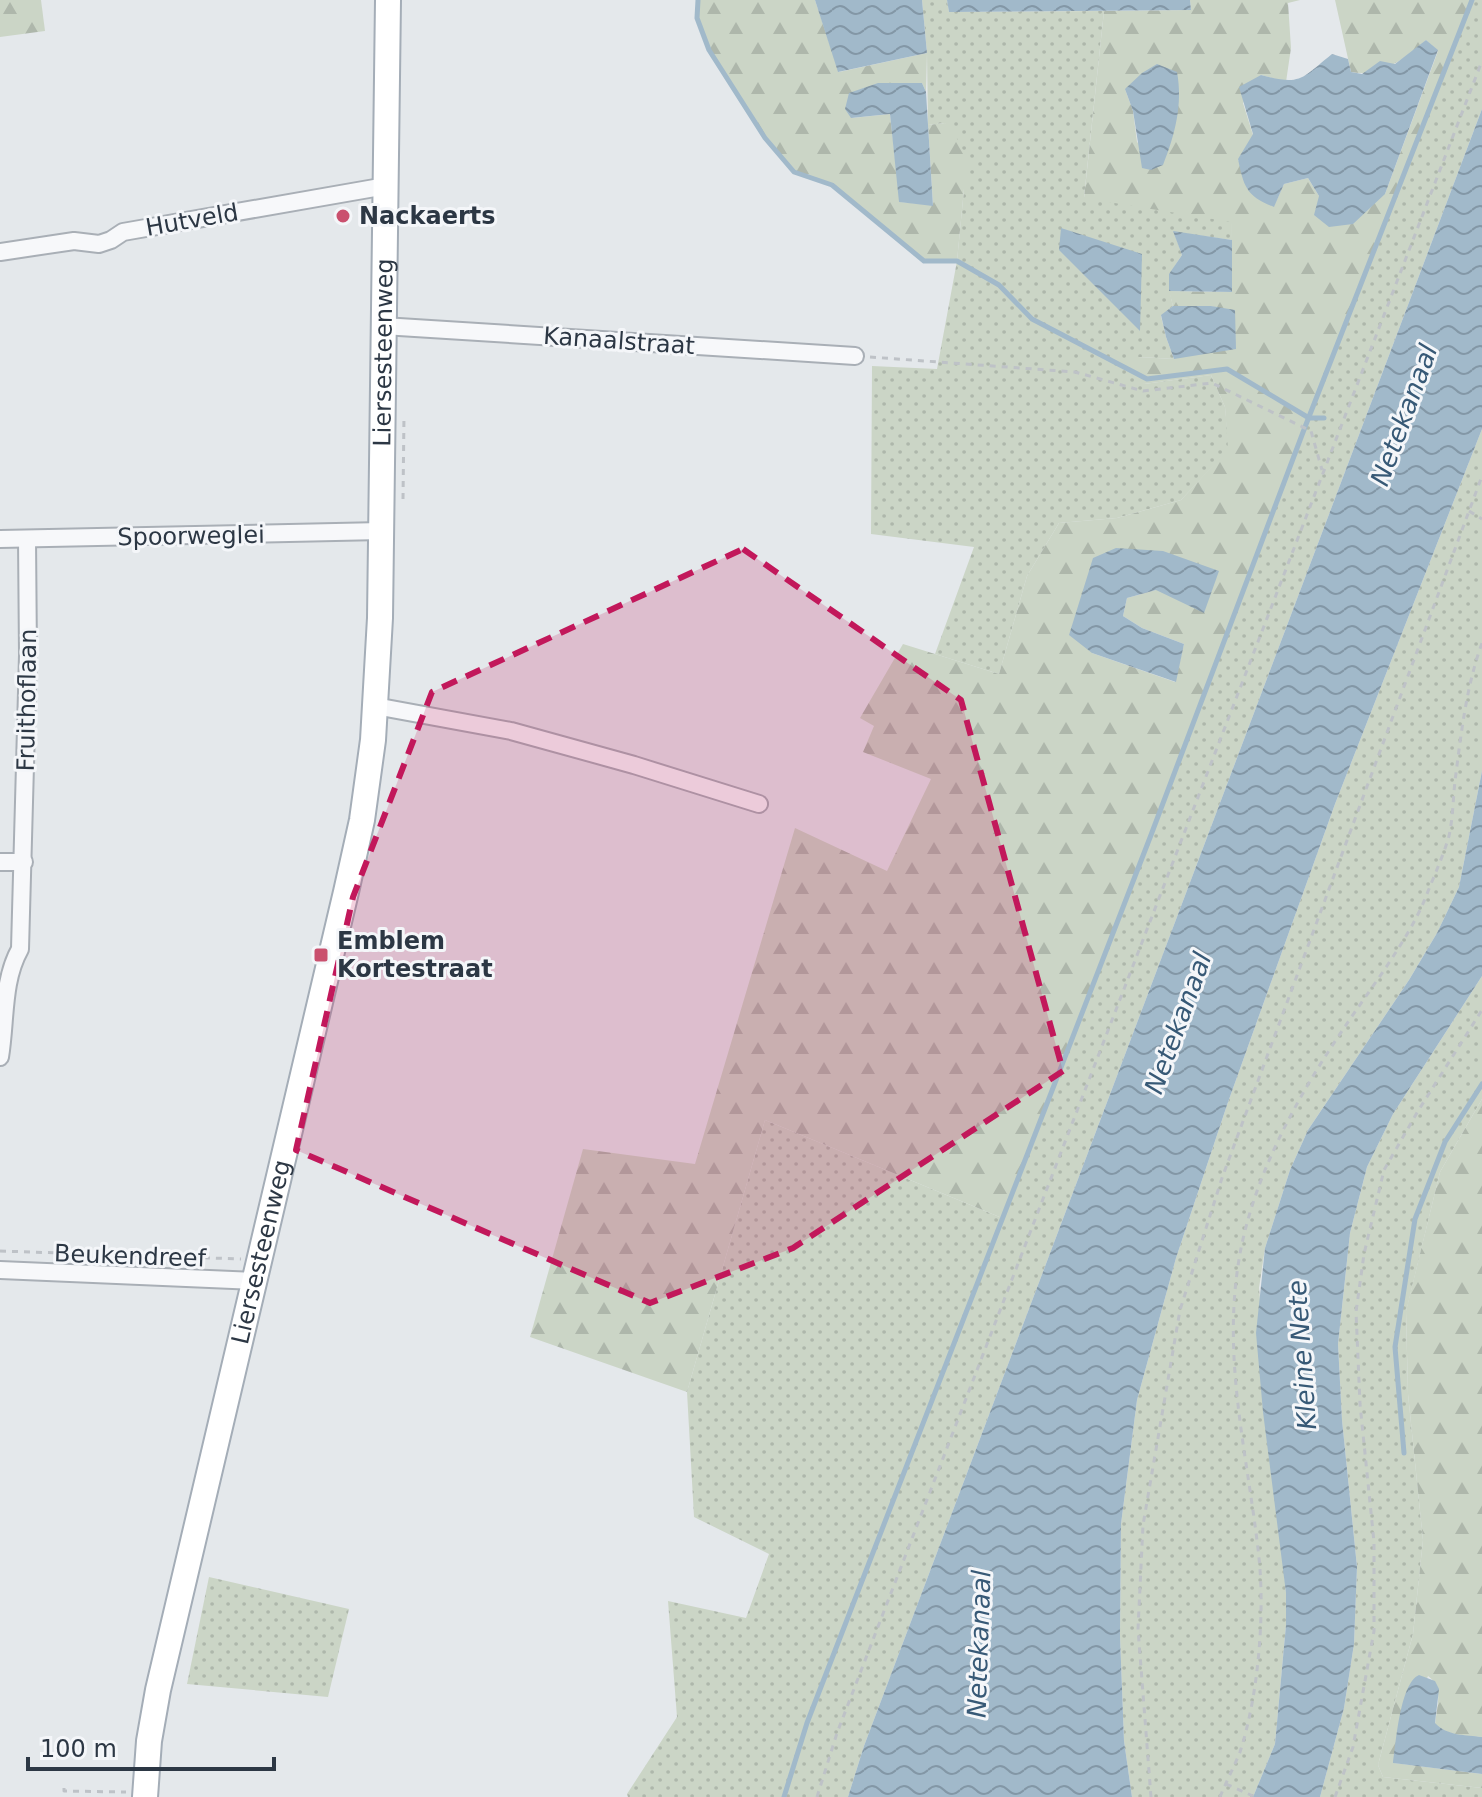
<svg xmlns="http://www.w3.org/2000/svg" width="1482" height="1797" font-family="'DejaVu Sans',sans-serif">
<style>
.grass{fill:url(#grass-dots)}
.forest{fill:url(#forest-firs);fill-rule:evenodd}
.water{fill:url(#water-waves)}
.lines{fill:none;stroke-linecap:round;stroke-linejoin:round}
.stream{stroke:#a1b9ca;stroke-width:5}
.minor-casing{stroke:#a9afb6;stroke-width:20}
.primary-casing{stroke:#a4adb7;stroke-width:28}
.path{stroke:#bec2c7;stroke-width:3;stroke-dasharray:6 6;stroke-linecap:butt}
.minor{stroke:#f7f8fa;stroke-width:16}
.primary{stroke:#fff;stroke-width:24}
.marked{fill:#c2185b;fill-opacity:0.2;stroke:#c2185b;stroke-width:6;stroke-dasharray:16 10;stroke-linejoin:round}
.poi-dot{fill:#ca506e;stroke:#f4f6f9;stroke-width:3}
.labels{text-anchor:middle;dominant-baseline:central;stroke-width:6;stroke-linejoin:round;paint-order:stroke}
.poi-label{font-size:24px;font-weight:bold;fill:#2c3744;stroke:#f4f6f9;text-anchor:start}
.street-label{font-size:24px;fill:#2c3744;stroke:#f4f6f9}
.water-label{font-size:26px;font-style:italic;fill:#375976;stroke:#f4f6f9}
</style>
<defs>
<pattern id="grass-dots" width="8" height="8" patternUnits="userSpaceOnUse" patternTransform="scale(2)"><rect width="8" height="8" fill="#cbd5c6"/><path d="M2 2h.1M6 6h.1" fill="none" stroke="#aeb7ab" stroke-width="1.8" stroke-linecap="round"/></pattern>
<pattern id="forest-firs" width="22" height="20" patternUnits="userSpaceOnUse" patternTransform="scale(2)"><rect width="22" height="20" fill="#cbd5c6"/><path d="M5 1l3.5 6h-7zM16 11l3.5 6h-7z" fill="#aeb7ab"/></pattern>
<pattern id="water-waves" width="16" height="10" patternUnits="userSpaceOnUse" patternTransform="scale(2)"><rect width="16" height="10" fill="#a1b9ca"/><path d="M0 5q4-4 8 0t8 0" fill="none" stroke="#8397a6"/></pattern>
</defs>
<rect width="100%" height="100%" fill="#e4e8eb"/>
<g class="grass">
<path d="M 922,0 L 947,0 L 949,12 L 1104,11 L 1084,197 L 1231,221 L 1232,240 L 1174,232 L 1182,255 C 1168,275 1167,281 1173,306 L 1161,316 L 1166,337 L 1174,359 L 1139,357 L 1144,384 L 1211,375 L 1225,407 L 1229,449 L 1181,500 L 1117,518 L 1059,523 L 1027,576 L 999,674 L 935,654 L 974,547 L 871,534 L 872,366 L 937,369 L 957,261 L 964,189 L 945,123 L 928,125 L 927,53 Z"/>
<path d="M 1472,0 L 1482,0 L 1482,109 L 864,1746 L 848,1797 L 628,1797 L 627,1794 L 677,1717 L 668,1601 L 746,1618 L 769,1554 L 694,1517 L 687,1392 L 765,1120 L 1002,1218 C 1160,812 1314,405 1472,0 Z"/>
<polygon points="1482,429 1482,771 1459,887 1437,933 1409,980 1308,1130 1290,1170 1265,1248 1259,1288 1286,1593 1286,1625 1275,1744 1253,1797 1132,1797 1124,1741 1120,1636 1121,1524 1137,1400 1176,1258 1227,1105 1335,804"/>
<polygon points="1482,976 1482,1099 1440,1172 1406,1312 1408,1394 1423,1540 1413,1634 1378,1765 1383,1777 1482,1788 1482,1797 1320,1797 1344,1708 1354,1644 1357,1567 1342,1420 1338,1344 1350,1233 1367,1167 1393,1114"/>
<polygon points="209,1577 349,1609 328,1697 187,1684"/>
</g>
<g class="forest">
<polygon points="0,0 41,0 45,31 0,37"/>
<path d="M 698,0 L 815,0 L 839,72 L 927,53 L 926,92 L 922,83 L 852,118 L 890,114 L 900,202 L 933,205 L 928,125 L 945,123 C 960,137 974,168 964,189 L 957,261 L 924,261 L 832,185 L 794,172 L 765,138 L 709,50 L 697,18 Z"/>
<path d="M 1190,0 L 1300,0 L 1288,3 L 1291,48 L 1286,82 L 1261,75 L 1243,103 L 1253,135 L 1238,160 L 1274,206 L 1284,184 L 1308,178 L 1319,196 L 1385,194 L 1438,51 L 1426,40 C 1406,58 1380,78 1351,72 L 1335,0 L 1472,0 C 1314,405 1159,812 1002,1218 L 765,1120 L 687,1392 L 530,1337 L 583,1149 L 695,1164 L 795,828 L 887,871 L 931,779 L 863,752 L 874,726 L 860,718 L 903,644 L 999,674 L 1027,576 L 1059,523 L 1117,518 L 1181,500 L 1228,449 L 1225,407 L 1211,375 L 1144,384 L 1132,372 L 1127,360 L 1139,357 L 1174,359 L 1222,310 L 1211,306 L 1173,306 L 1169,291 L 1232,292 L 1231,222 L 1084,198 L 1104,11 L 1191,10 ZM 1125,89 L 1163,164 L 1137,142 L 1133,111 ZM 1117,548 L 1156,590 L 1127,598 L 1123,616 L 1142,628 L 1184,644 L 1175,682 L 1092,653 Z"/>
<path d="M 1482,1099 L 1482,1737 C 1466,1736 1447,1736 1435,1724 C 1437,1706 1444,1687 1428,1676 L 1394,1763 L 1482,1774 L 1482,1788 L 1383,1777 L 1378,1765 L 1413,1634 L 1423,1540 L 1408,1394 L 1406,1311 L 1440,1172 Z"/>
</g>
<g class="water">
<polygon points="815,0 922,0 927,53 838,72"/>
<polygon points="947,0 1190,0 1191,10 949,12"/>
<path d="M 1426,40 L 1438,50 L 1385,194 L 1353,224 L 1329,227 L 1314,215 L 1319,196 L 1308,178 L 1284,184 L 1274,207 C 1246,196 1244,187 1238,159 L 1253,134 L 1239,87 L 1261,75 C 1301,86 1301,79 1332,54 L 1348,59 L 1351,72 L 1362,74 L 1380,61 L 1395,64 Z"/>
<path d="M 1157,64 L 1177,72 C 1183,104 1175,135 1163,165 L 1151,170 L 1142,168 L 1133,111 L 1125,89 L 1142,73 Z"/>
<polygon points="878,83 922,83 926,92 933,206 899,202 890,114 851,118 845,109 849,93"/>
<polygon points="1482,109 1482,429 1335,804 1227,1105 1176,1258 1137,1400 1121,1524 1120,1636 1124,1741 1132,1797 848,1797 864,1746"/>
<polygon points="1061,228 1142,254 1140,331 1059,250"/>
<polygon points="1173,231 1232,240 1232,292 1169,291 1169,274 1182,255"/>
<polygon points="1173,306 1211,306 1235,310 1236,349 1174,359 1166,337 1161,315"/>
<polygon points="1116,548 1163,551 1219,571 1204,613 1156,590 1127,598 1123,616 1142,628 1184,644 1176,682 1092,653 1069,635 1093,558"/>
<polygon points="1482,771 1482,976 1393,1114 1367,1167 1350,1233 1338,1344 1342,1420 1357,1567 1354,1644 1344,1708 1320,1797 1253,1797 1275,1744 1286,1625 1286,1593 1263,1412 1256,1333 1265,1248 1290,1170 1308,1130 1409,980 1437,933 1459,887"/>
<path d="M 1419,1675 L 1435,1681 L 1439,1689 L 1435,1723 C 1447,1736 1466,1735 1482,1737 L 1482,1774 L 1393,1763 C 1396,1743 1400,1683 1419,1675 Z"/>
</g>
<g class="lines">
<g class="stream">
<polyline points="698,0 697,18 709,50 765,138 794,172 832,185 924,261 957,261 999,285 1032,319 1147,379 1227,369 1309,418 1324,418"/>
<polyline points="1404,1453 1395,1347 1415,1219 1445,1142 1482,1084"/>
<polyline points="784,1797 807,1723 1151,835 1305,427 1472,0"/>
</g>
<defs>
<g id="minor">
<polyline points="0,252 74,241 99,244 111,240 123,232 386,186"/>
<polyline points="383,326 855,356"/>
<polyline points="0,539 382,531"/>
<polyline points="375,706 511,731 634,765 759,804"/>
<polyline points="0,862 24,862"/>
<path d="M 0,1057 C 6,1021 2,981 20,949 L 28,655 L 27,539"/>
<polyline points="0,1270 256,1281"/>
</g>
<g id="primary">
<path id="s1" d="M 145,1797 L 149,1741 L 158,1690 L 346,892 L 362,820 L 373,740 L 380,618 L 388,0"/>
</g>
</defs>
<use href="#minor" class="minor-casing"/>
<use href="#primary" class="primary-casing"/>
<g class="path">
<polyline points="870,357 1075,372 1143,391 1212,383 1311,431 1322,470"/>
<polyline points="403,499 404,415"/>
<polyline points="1469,511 1482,519"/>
<polyline points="0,1251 241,1259"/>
<polyline points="1226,1784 1253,1796"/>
<polyline points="64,1788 64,1791 126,1792"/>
<polyline points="817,1797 837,1733 1482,61"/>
<polyline points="1151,1797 1138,1629 1143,1525 1180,1310 1222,1178 1482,476"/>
<path d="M 1220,1797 C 1226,1782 1234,1767 1240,1752 C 1258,1697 1265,1616 1259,1558 C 1249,1463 1224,1370 1237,1273 C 1248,1185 1295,1100 1344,1028 C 1370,989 1407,942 1425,899 C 1433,878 1443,857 1449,836 C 1453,818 1453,799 1455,781 C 1461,735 1466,687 1482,643"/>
<polyline points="1335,1797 1353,1747 1374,1631 1374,1542 1360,1404 1356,1312 1364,1254 1384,1170 1418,1111 1482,1010"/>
</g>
<use href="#minor" class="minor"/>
<use href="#primary" class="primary"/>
</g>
<path class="marked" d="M 743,549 L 961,700 L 1063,1071 L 793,1248 L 650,1303 L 296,1150 L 353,897 L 432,692 Z"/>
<g class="poi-dot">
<circle cx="343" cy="216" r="8"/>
<rect x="313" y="947" width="16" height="16" rx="4"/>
</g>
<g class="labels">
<g class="poi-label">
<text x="359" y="216">Nackaerts</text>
<text x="337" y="941">Emblem<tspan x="337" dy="28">Kortestraat</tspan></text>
</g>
<g class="street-label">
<text transform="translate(192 220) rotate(-10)">Hutveld</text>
<text transform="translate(619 341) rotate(4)">Kanaalstraat</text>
<text stroke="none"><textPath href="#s1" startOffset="1470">Liersesteenweg</textPath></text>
<text transform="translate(191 536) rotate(-1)">Spoorweglei</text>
<text transform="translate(27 700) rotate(-89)">Fruithoflaan</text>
<text stroke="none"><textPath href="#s1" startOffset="558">Liersesteenweg</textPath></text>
<text transform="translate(130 1256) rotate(2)">Beukendreef</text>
</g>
<g class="water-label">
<text transform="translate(1404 415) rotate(-70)">Netekanaal</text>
<text transform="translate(1178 1023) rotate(-70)">Netekanaal</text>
<text transform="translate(1302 1355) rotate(-94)">Kleine Nete</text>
<text transform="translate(979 1644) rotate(-88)">Netekanaal</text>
</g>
</g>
<path d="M28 1757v12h246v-12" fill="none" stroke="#2c3744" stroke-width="4"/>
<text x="40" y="1757" font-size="24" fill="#2c3744" stroke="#f4f6f9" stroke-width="6" paint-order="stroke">100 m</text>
</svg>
